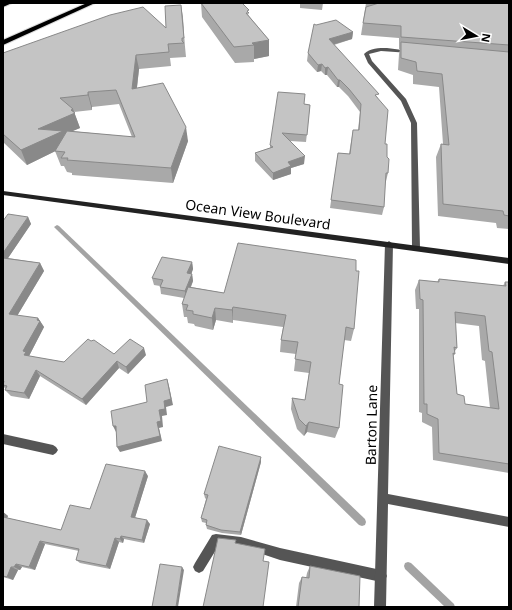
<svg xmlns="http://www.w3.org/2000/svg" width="512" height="610" font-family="'Noto Sans',sans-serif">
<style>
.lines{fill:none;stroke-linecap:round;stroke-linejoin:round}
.stream{fill:#a3a3a3;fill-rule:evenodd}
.highway-casing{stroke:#dbdbdb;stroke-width:2}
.lane{fill:#555;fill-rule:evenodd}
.street{fill:#555;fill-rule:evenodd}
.secondary{fill:#222;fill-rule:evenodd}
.highway{fill:#000;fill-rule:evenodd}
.wall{fill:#a9a9a9;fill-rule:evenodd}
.shaded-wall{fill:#898989}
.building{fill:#c4c4c4;stroke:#898989;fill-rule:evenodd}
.labels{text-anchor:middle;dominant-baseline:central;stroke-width:4;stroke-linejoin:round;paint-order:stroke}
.street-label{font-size:14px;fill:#000;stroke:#fff}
</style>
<rect width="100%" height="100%" fill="#fff"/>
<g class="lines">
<g class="stream">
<polygon points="57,225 59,226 365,519 366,522 365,525 362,526 359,525 55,228 54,227"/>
<polygon points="408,562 411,563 454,604 455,607 445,607 405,569 404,566 405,563"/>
</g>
<defs>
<g id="highway">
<polygon points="3,3 12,3 3,7"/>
<polygon points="87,3 95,3 3,45 3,40"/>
</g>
</defs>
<use href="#highway" class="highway-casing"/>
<polygon class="lane" points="216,534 241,537 280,548 381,570 385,572 387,576 385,580 381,582 280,560 241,547 219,545 203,571 199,573 195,571 193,567 195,563 212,535"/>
<g class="street">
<path d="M 387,48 L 410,51 L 412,52 L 410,53 L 381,51 L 369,54 L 372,61 L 406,99 L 417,123 L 420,248 L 416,251 L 412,248 L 411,123 L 401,101 L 368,63 L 364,54 C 370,48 379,48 387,48 Z"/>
<polygon points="389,241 393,244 388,494 509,517 509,527 388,504 386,607 374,607 385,244"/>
<polygon points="3,434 53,445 56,447 58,450 56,453 53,455 3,444"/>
</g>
<polygon class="secondary" points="3,191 509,258 509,264 3,195"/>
<use href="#highway" class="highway"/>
</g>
<g class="wall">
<polygon points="201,3 242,3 249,16 269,40 269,56 254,59 254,62 235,63 202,17"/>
<polygon points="300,3 323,3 322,10 300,8"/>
<polygon points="366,3 509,3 509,229 497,228 496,223 438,216 436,157 441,144 443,144 439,87 413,84 413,75 398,70 399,54 400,49 399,49 399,38 361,35"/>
<path d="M 181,5 L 186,57 L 170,58 L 171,66 L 139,69 L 137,88 L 188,141 L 173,183 L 72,175 L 72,173 L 67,172 L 64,166 L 61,166 L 55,151 L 27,165 L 3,142 L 3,53 L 166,28 ZM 119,104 L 132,137 L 71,131 L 80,128 L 74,112 L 92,110 L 92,107 Z"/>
<polygon points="316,25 353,32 352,39 334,45 378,98 387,157 388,173 386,181 385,181 384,207 382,215 330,208 338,153 349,154 353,130 358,130 360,112 348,96 339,87 337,87 327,75 325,75 321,71 317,72 307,61 308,53"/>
<polygon points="304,104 310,105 306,142 290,141 304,164 291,168 291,174 273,180 255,161 255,153 270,148 270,145"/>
<polygon points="28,217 31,224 8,258 40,263 44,271 17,316 38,318 44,327 29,356 64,362 114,354 146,355 128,374 119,368 86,405 40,376 29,399 11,396 5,390 6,389 3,386 3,221"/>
<polygon points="192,262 193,269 191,274 192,274 193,281 191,287 224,293 356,269 354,329 351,341 344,340 339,384 339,428 335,438 307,432 304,436 297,429 291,409 292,398 305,400 309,373 294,371 296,354 280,352 281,340 283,327 233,320 233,323 216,320 213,330 195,326 194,324 188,323 187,317 184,317 182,304 184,298 161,294 160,286 154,285 152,278"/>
<path d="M 439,279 L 503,286 L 505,282 L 509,282 L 509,473 L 433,460 L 432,427 L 422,422 L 422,413 L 419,412 L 419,309 L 416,309 L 415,290 L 419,280 L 437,282 ZM 455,323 L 479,326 L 482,360 L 485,361 L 490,408 L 465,404 L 457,394 L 453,356 L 455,354 L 455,351 L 457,348 Z"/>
<polygon points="261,462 241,535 222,533 207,529 206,525 206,523 202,522 201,518 206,499 205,498 204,494"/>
<polygon points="148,476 135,517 150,524 144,543 124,539 123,543 119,542 110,569 80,563 76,560 79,551 45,544 35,570 22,567 20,570 18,570 13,580 3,577 3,578 3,512 8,516 7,518 61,530 90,509"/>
<polygon points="310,566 359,607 296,607 299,583 302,577 306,578 307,573"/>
</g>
<g class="shaded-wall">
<polygon points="181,5 183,18 185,52 184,38"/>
<polygon points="353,32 352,39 328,46 329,39"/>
<polygon points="269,40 269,56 254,59 254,45 252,43"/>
<polygon points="136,55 139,69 135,103 132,89"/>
<polygon points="322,64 321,71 317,72 318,65"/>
<polygon points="328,67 327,75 325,75 325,68"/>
<polygon points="338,80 340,80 339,87 337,87"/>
<polygon points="88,92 92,107 92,110 88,95"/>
<polygon points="73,109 80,128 64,135 68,145 27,165 21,150 38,129"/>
<polygon points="186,127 188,141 173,183 171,168"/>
<polygon points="305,156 304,164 291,168 291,174 273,180 273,173 288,162"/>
<polygon points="28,217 31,224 4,264 3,262 3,253"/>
<polygon points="192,262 193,269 189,281 187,273"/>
<polygon points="40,263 44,271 14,321 9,314"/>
<polygon points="192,274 193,281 186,298 185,291"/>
<polygon points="233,307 233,323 232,310"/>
<polygon points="215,308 216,320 213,330 212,318"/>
<polygon points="38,318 44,327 29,356 31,358 24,355 23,351"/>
<polygon points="144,348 146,355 128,374 126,367"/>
<polygon points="117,361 119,368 86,405 82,399"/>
<polygon points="36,370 40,376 29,399 24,393"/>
<polygon points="167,379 169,386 173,405 166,407 167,415 162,416 163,427 159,428 162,441 120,452 117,447 157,422 159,410 164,401"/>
<polygon points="309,422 307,432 304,436 306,426"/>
<polygon points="113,426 116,426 116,432"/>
<polygon points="261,457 261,462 241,535 240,532"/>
<polygon points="145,471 148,476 134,521 131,517"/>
<polygon points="3,512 8,516 6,520 3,519"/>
<polygon points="147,520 150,524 144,543 142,540"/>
<polygon points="121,536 124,539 123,543 120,539"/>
<polygon points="115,538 119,542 110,569 106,566"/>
<polygon points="40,541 45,544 35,570 29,567"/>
<polygon points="16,564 22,567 20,570 14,567"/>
<polygon points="11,567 18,570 13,580 7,577"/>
<polygon points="182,567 184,570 178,607 176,607"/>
</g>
<g class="building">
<polygon points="201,3 242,3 249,10 247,11 249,13 246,13 269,40 252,43 254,45 234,47"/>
<polygon points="379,3 509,3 509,45 401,37 401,26 363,23 366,7"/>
<polygon points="181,5 184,38 182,38 182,41 184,43 168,44 169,52 136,55 132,89 163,83 186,127 171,168 67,160 68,158 61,158 65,152 55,151 67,131 135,137 116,90 88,92 88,95 60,98 73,109 71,110 75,113 38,129 63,131 21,150 3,134 3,53 110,15 143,7 166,28 165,6"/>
<polygon points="336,20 353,32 329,39 379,94 375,95 388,110 385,144 387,144 387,157 389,159 388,173 386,173 384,207 331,200 338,153 350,154 353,130 359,130 361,104 349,89 340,80 338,80 328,67 325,68 322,64 318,65 308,53 314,24 316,25"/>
<polygon points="401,42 509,52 509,216 504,215 503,211 443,204 441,144 449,145 442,74 417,71 416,62 401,58"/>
<polygon points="278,92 305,94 304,104 310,105 307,135 282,133 305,156 288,162 291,166 273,173 255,153 273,147 270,145"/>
<polygon points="8,214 28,217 3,253 3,221"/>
<polygon points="238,243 356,260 356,271 359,271 354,329 346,327 339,384 343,385 339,428 309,422 306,426 299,419 292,398 305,400 311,362 295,359 298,342 281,340 286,315 233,307 232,310 215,308 212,318 193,314 193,311 186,310 188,305 182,304 188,287 224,293"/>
<polygon points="162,257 192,262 187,273 192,274 185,291 160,287 163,280 152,278"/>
<polygon points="3,258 40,263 9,314 38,318 37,320 40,321 23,351 26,352 24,355 64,362 88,339 91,341 94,340 114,354 130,339 144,348 126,367 117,361 82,399 36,370 24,393 5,390 7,386 3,385 4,381 3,381"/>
<path d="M 439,279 L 506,286 L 505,282 L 509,282 L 509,464 L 439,453 L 438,419 L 427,414 L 427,404 L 424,404 L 423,300 L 420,299 L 419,280 L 439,282 ZM 455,312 L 485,316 L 489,351 L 492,352 L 499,409 L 465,404 L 464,396 L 457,394 L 453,353 L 455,354 L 454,347 L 457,348 Z"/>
<polygon points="167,379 171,399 164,401 165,409 159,410 161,421 157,422 160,436 117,447 116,426 113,426 111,411 147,402 145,385"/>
<polygon points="219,446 261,457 240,532 221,530 206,525 207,520 201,518 208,495 204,494"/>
<polygon points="106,464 145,471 131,517 147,520 142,540 121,536 120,539 115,538 106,566 76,560 79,549 40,541 29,567 16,564 14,567 11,567 7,577 3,576 3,517 61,530 70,505 90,509"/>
<polygon points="218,538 236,540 235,543 265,549 263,561 269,562 263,607 203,607"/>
<polygon points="160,564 182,567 176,607 152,607"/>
<polygon points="310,566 360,576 359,607 298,607 302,577 309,578"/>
</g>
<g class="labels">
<g class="street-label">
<text transform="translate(258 214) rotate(8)">Ocean View Boulevard</text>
<text transform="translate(371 425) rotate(-89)">Barton Lane</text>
</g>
</g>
<rect width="512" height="610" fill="none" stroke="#000000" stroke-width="8"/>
<g transform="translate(476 36) rotate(100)" stroke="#ffffff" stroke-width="3" paint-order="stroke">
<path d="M0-3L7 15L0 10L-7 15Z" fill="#000000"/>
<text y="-6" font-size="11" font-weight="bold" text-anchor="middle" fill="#000000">N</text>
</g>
</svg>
